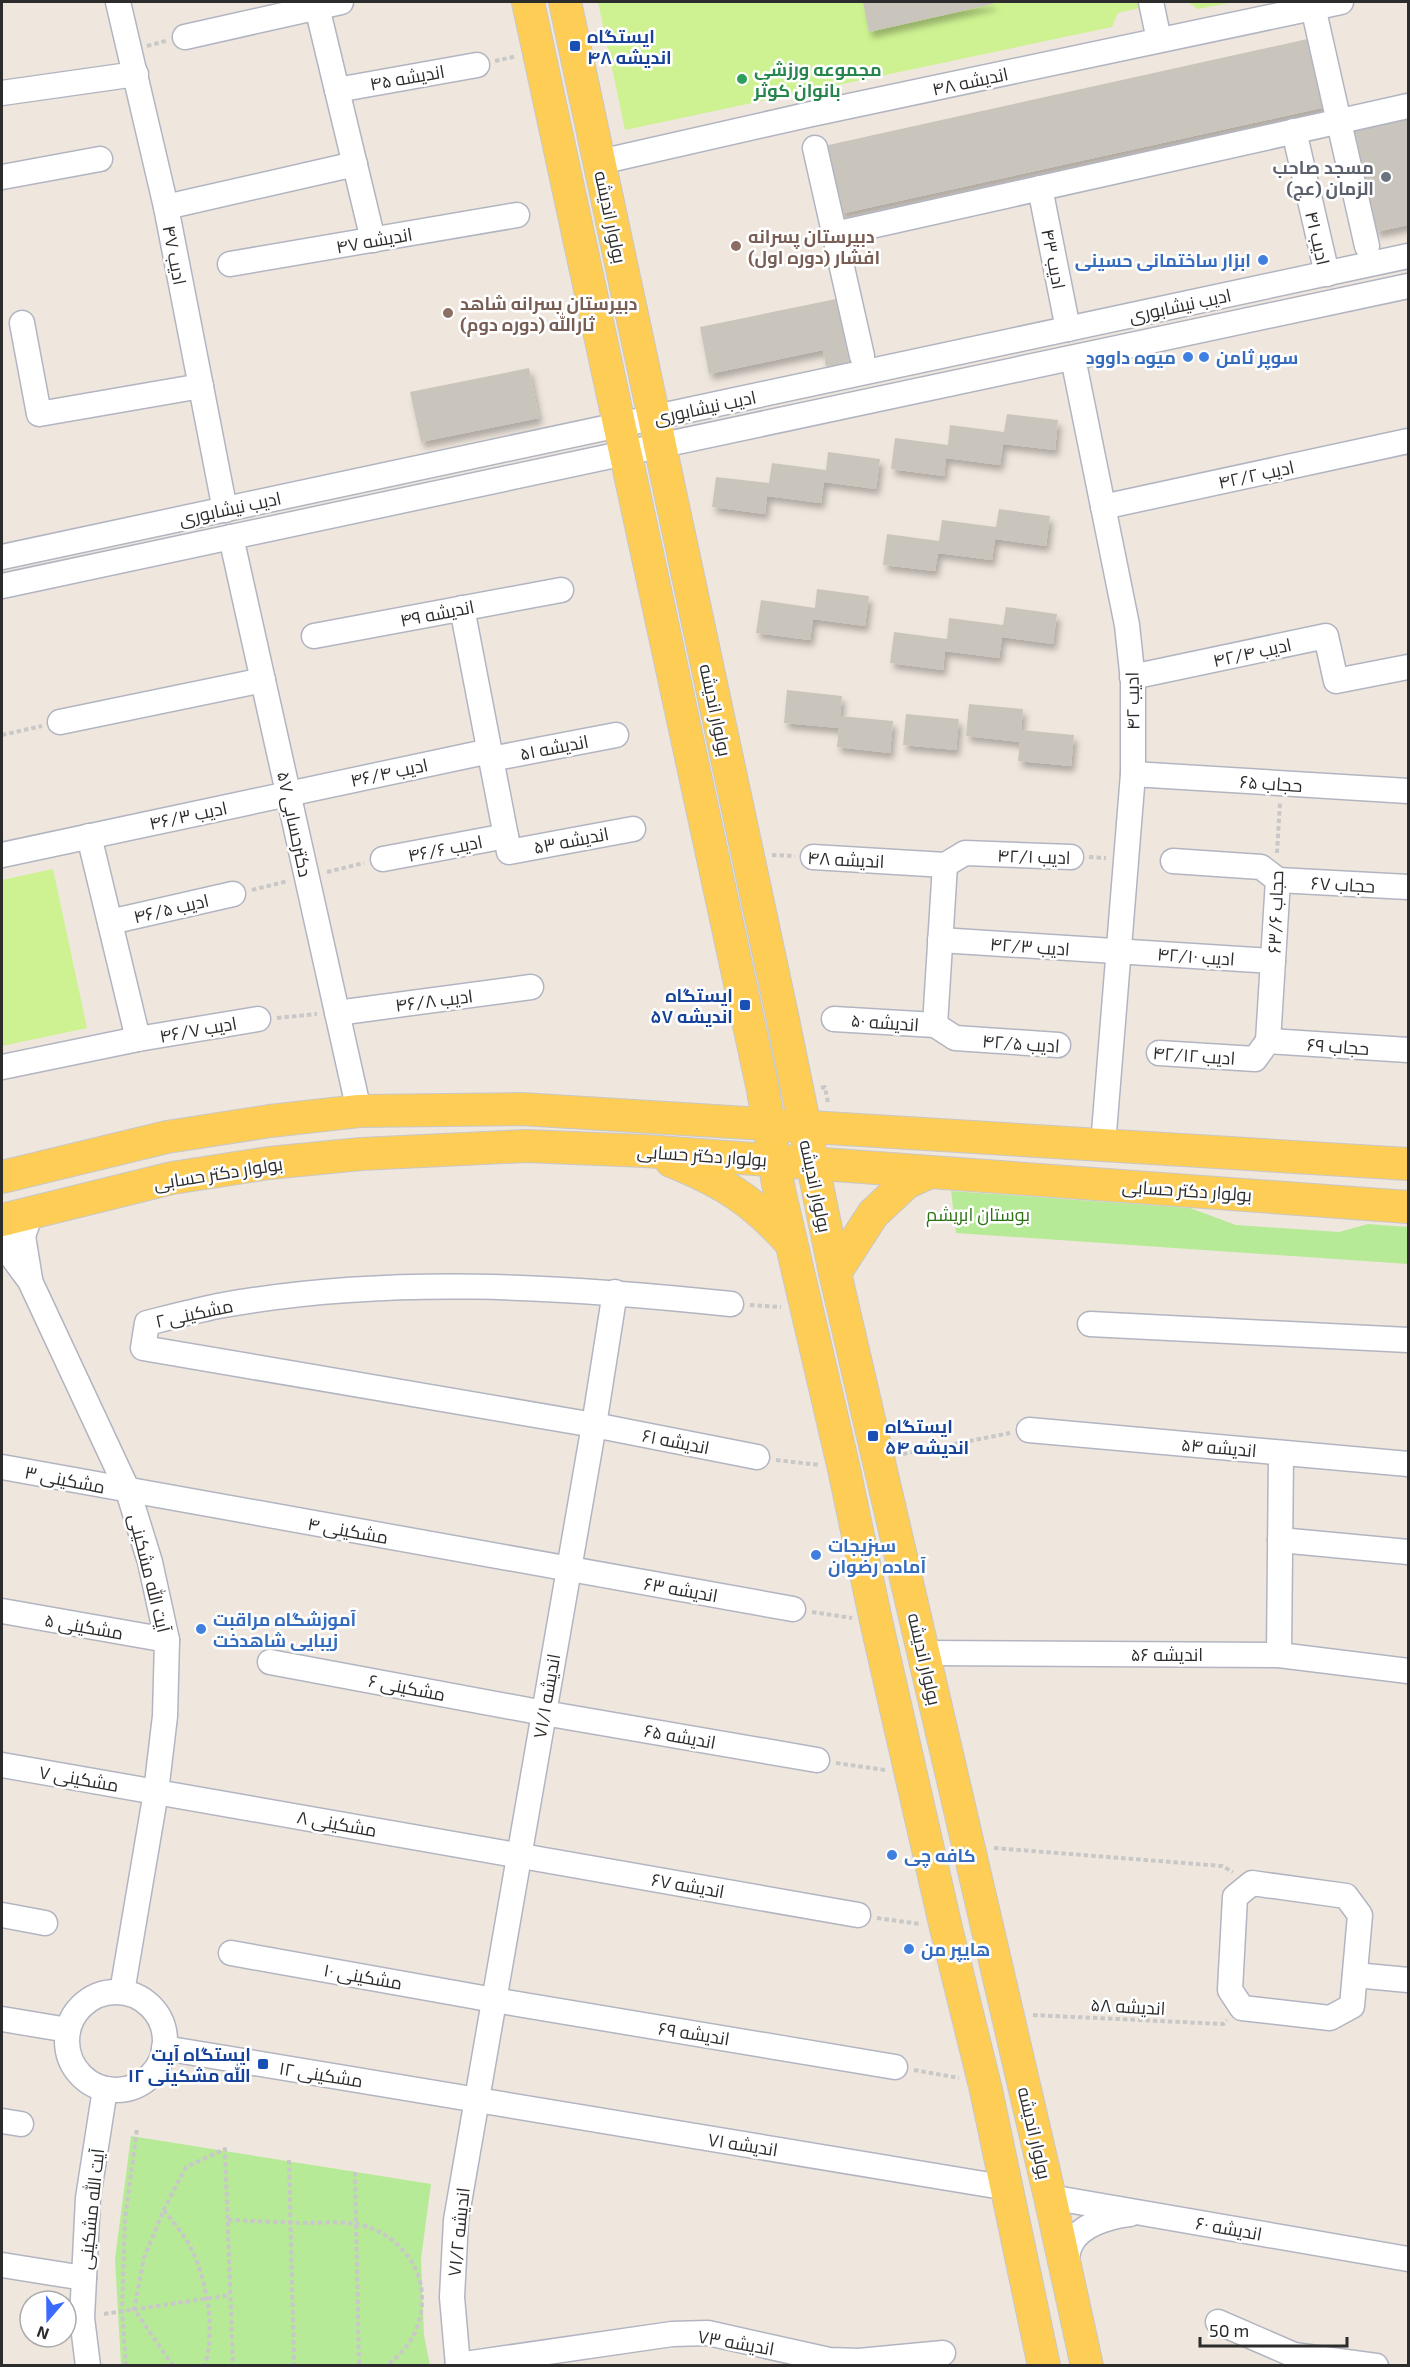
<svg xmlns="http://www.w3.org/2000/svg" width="1410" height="2367" font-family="'Exo 2',Cairo,sans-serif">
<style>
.green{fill:#b7ea96}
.pitch{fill:#cef291}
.building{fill:#cac5bc;filter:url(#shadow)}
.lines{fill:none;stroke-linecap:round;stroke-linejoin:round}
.minor-casing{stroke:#b2b5c1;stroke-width:27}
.major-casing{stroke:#c8c8c8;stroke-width:34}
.path{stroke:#c8c8c8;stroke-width:4;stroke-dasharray:4.5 3;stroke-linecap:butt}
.minor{stroke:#fff;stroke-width:24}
.major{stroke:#fdcd55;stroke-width:32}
.transit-dot{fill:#1a4fb4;stroke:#fff;stroke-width:2}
.leisure-dot{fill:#2e9e5b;stroke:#fff;stroke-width:2}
.worship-dot{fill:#6b7280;stroke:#fff;stroke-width:2}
.education-dot{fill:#8d6e63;stroke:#fff;stroke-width:2}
.shop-dot{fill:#3f7fe0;stroke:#fff;stroke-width:2}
.labels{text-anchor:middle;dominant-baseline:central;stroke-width:5;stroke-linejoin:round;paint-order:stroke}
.transit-label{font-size:18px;font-weight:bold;fill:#164399;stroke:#fff;text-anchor:start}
.leisure-label{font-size:18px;font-weight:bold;fill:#27864d;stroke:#fff;text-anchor:start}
.street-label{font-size:18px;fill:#2c2c2c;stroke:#fff}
.worship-label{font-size:18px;font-weight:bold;fill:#5b616d;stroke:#fff;text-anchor:end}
.education-label{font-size:18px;font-weight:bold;fill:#785e54;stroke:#fff;text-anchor:start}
.shop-label{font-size:18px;font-weight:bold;fill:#366cbe;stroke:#fff;text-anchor:start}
.park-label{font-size:18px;fill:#2c7214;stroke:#fff}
</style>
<defs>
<filter id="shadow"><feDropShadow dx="3.5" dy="6" stdDeviation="3" flood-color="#0004"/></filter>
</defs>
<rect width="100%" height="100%" fill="#efe7de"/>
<g class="green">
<polygon points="951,1191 1190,1208 1236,1225 1339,1232 1368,1224 1408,1227 1408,1264 956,1233"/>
<polygon points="131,2136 431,2184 421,2259 424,2335 430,2365 121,2365 115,2259"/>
</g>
<g class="pitch">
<polygon points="598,2 1165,2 1118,13 1112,27 625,130"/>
<polygon points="1188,2 1234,2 1198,9"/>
<polygon points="53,869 87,1028 2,1046 2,880"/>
</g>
<g class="building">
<polygon points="863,2 992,2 993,4 869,32"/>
<polygon points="1312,38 1326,107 840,214 824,146"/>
<polygon points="1408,116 1408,225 1376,232 1354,128"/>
<polygon points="836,299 849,362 826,366 823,350 709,374 700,327"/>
<polygon points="529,368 539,418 421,442 410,392"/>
<polygon points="1007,414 1058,420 1055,450 1003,444 1000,465 946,458 944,476 891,469 895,438 948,445 950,425 1004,432"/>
<polygon points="828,452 880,459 876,489 824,482 821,503 767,496 765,514 712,507 716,477 769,483 772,463 826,470"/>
<polygon points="999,509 1050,516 1046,546 995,539 992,560 938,553 935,571 883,565 887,534 939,541 942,520 996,527"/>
<polygon points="817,589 869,596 865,626 813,619 810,640 756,633 761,600 815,608"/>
<polygon points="1006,607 1057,614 1053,644 1002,637 999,658 945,651 943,670 890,663 894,632 947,639 949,618 1003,625"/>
<polygon points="787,690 842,696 840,716 893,721 890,753 837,747 839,728 784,723"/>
<polygon points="969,704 1023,709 1021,730 1074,735 1071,766 1018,761 1020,742 966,736"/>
<polygon points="906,714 959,719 956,750 903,745"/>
</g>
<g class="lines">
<defs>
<g id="minor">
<polyline points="118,2 166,207 225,510"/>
<polyline points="1151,2 1159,40"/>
<polyline points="317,7 373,240"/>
<polyline points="1313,7 1367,246"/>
<polyline points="185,37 341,2"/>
<polyline points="337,90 477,65"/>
<polyline points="2,93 136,74"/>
<polyline points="1294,131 1327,274"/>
<polyline points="815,148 862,356"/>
<polyline points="600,162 807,115 1341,2"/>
<polyline points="2,177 100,159"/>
<polyline points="1040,188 1068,329"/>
<polyline points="166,207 355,164"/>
<polyline points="835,234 1408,106"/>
<polyline points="230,264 517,215"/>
<polyline points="22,323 39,414 201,386"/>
<polyline points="1073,358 1127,625 1133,681 1133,774 1103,1145"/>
<polyline points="1103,507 1408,441"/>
<polyline points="231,537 359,1111"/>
<polyline points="2,557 1408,256"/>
<polyline points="2,586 1408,286"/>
<polyline points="462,608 509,852 633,829"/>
<polyline points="314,636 561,590"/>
<polyline points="1132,677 1326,636 1336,681 1408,667"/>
<polyline points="60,722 263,680"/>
<polyline points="491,759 616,735"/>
<polyline points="1133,774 1408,791"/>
<polyline points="89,836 138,1039"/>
<polyline points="2,855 490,751"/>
<polyline points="813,857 945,865"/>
<polyline points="383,859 506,836"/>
<polyline points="1173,861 1261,867 1278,880"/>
<polyline points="945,865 965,853 1071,857"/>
<polyline points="1278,880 1408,887"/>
<polyline points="110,922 233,894"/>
<polyline points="940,940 1273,961"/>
<polyline points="337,1013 531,987"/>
<polyline points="834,1019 935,1025"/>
<polyline points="935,1025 945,865"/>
<polyline points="935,1025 955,1038 1058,1045"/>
<polyline points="1268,1041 1278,880"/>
<polyline points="1268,1041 1408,1050"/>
<polyline points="1159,1053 1255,1059 1268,1041"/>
<polyline points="2,1067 138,1039 258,1019"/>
<polyline points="2,1243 30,1281 128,1491 150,1562 167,1640 165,1716 156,1792 122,1992"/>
<polyline points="30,1279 23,1236 31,1213"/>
<path d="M 731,1304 C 562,1286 387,1275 218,1306 C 194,1311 171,1317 147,1323 L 143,1348 L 594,1425 L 757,1457"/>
<polyline points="1090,1324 1408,1340"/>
<polyline points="1029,1430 1408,1464"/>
<polyline points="2,1467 793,1609"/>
<polyline points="1280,1540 1408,1552"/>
<polyline points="2,1611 167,1640"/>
<polyline points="924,1653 1279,1655 1408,1671"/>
<polyline points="1279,1655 1281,1453"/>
<polyline points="270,1662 544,1713 817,1760"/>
<polyline points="2,1765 858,1915"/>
<polygon points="1252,1883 1346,1896 1360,1915 1352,2006 1330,2018 1242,2008 1230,1990 1235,1897"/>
<polyline points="2,1915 45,1923"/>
<polyline points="231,1953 494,2000 895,2067"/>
<polyline points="1355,1975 1408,1980"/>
<circle cx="116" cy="2041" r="49"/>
<polyline points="2,2019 68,2030"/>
<polyline points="164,2048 1008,2188"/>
<polyline points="2,2121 21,2124"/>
<polyline points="1050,2197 1408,2259"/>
<polyline points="2,2265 84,2278"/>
<path d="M 1066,2268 C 1067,2261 1067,2251 1071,2244 C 1080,2225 1110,2216 1130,2214"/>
<polyline points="1218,2322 1294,2355 1376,2366"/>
<polyline points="458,2365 672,2334 708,2333 829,2360 859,2361 943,2353"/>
<polyline points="88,2366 82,2318 88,2198 105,2089"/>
<polyline points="458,2366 452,2297 456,2220 594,1425 615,1292"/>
</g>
<g id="major">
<polyline points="528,2 763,1090 779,1190 844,1469 876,1621 946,1928 986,2090 1044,2366"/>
<polyline points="565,2 782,1015 835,1273 1050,2197 1087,2366"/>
<path d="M 671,1161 C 725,1183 752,1200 791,1243"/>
<polyline points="2,1177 167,1137 270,1121 359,1111 521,1109 1408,1164"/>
<polyline points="2,1220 172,1178 269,1163 361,1154 526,1146 645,1151 1408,1207"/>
<polyline points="835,1273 873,1214 906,1183 930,1172"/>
</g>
</defs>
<use href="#minor" class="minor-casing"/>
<use href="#major" class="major-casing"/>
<g class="path">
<polyline points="147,46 166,41"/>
<polyline points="495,61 517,56"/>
<polyline points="2,735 42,726"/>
<polyline points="1277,853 1280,803"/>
<polyline points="772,855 795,856"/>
<polyline points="1089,857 1106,858"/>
<polyline points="327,872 364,863"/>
<polyline points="252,890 288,881"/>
<polyline points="277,1018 317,1014"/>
<polyline points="821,1088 825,1087 828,1103"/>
<polyline points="750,1305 781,1307"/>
<polyline points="903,1454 1010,1433"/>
<polyline points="776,1460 819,1465"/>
<polyline points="812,1612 852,1618"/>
<polyline points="836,1763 885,1770"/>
<polyline points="994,1848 1222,1866 1233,1872"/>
<polyline points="877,1918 920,1924"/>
<polyline points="1033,2015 1223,2024 1227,2020"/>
<polyline points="914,2070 959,2078"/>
<polyline points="289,2160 294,2366"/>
<polyline points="355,2172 359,2366"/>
<path d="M 164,2210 C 174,2223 187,2238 193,2252 C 208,2287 215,2329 205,2366"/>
<path d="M 228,2220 C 252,2221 277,2222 301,2223 C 319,2223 339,2221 356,2224 C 391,2230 421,2260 422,2296 C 423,2326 410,2348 386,2366"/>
<polyline points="104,2314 230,2295"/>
<polyline points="126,2366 122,2311 125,2220 137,2129"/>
<polyline points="173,2366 134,2309 144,2258 164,2209 186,2167 225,2149 233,2366"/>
</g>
<use href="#minor" class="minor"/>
<use href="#major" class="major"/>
</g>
<g class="transit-dot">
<rect x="569" y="40" width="12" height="12" rx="3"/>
<rect x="739" y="999" width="12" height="12" rx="3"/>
<rect x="867" y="1430" width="12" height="12" rx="3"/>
<rect x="257" y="2058" width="12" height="12" rx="3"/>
</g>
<circle class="leisure-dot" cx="742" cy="79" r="6"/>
<circle class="worship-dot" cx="1386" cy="177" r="6"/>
<g class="education-dot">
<circle cx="736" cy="246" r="6"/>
<circle cx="448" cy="313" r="6"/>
</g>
<g class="shop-dot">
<circle cx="1263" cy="260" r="6"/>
<circle cx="1188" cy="357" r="6"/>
<circle cx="1204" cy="357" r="6"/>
<circle cx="816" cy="1555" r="6"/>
<circle cx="201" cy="1629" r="6"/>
<circle cx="892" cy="1855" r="6"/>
<circle cx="909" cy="1949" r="6"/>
</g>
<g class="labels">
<g class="transit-label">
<text x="587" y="36">ایستگاه<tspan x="587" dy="21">اندیشه ۴۸</tspan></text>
<text x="733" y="995" text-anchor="end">ایستگاه<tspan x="733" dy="21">اندیشه ۵۷</tspan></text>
<text x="885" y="1426">ایستگاه<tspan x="885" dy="21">اندیشه ۵۴</tspan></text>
<text x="251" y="2054" text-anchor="end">ایستگاه آیت<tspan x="251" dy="21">الله مشکینی ۱۲</tspan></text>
</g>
<g class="leisure-label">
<text x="754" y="69">مجموعه ورزشی<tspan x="754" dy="21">بانوان کوثر</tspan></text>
</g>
<g class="street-label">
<text transform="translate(407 77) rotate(-10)">اندیشه ۴۵</text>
<text transform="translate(970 81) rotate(-12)">اندیشه ۴۸</text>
<text transform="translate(611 217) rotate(78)">بولوار اندیشه</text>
<text transform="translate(1318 238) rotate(77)">ادیب ۴۱</text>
<text transform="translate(374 240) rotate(-10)">اندیشه ۴۷</text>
<text transform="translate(175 255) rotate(79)">ادیب ۴۷</text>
<text transform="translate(1054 259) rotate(79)">ادیب ۴۳</text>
<text transform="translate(1180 305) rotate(-12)">ادیب نیشابوری</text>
<text transform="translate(705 407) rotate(-12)">ادیب نیشابوری</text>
<text transform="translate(1256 474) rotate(-12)">ادیب ۴۲/۲</text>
<text transform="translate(230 508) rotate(-12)">ادیب نیشابوری</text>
<text transform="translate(437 613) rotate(-11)">اندیشه ۴۹</text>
<text transform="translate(1252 652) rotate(-12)">ادیب ۴۲/۴</text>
<text transform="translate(1132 701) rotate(-91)">ادیب ۴۲</text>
<text transform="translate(716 710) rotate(78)">بولوار اندیشه</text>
<text transform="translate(554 747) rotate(-11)">اندیشه ۵۱</text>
<text transform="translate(389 772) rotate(-12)">ادیب ۴۶/۴</text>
<text transform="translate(1271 783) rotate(4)">حجاب ۶۵</text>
<text transform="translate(188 815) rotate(-12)">ادیب ۴۶/۳</text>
<text transform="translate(295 824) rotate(78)">دکترحسابی ۵۷</text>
<text transform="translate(571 840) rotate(-11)">اندیشه ۵۳</text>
<text transform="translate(445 848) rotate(-11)">ادیب ۴۶/۶</text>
<text transform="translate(1034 856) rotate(2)">ادیب ۴۲/۱</text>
<text transform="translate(846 859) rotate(3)">اندیشه ۴۸</text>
<text transform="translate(1343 884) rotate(3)">حجاب ۶۷</text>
<text transform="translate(171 908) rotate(-13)">ادیب ۴۶/۵</text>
<text transform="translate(1275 912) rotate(-88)">حجاب ۶۳/۶</text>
<text transform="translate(1030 946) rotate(4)">ادیب ۴۲/۳</text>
<text transform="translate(1196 956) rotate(4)">ادیب ۴۲/۱۰</text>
<text transform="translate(434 1000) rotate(-7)">ادیب ۴۶/۸</text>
<text transform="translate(885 1022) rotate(4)">اندیشه ۵۰</text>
<text transform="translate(198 1029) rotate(-10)">ادیب ۴۶/۷</text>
<text transform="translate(1021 1043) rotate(4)">ادیب ۴۲/۵</text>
<text transform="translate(1338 1046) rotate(4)">حجاب ۶۹</text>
<text transform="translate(1194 1055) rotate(4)">ادیب ۴۲/۱۲</text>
<text transform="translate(702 1155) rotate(4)">بولوار دکتر حسابی</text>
<text transform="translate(218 1173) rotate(-9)">بولوار دکتر حسابی</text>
<text transform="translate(816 1186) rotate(78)">بولوار اندیشه</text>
<text transform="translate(1187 1190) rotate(4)">بولوار دکتر حسابی</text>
<text transform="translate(194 1313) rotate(-12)">مشکینی ۲</text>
<text transform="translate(676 1441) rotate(11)">اندیشه ۶۱</text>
<text transform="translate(1219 1447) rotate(5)">اندیشه ۵۴</text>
<text transform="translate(65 1479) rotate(11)">مشکینی ۳</text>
<text transform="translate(348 1530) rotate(10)">مشکینی ۴</text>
<text transform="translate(150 1573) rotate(76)">آیت الله مشکینی</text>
<text transform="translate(681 1589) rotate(10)">اندیشه ۶۳</text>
<text transform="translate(84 1626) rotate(10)">مشکینی ۵</text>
<text x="1167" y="1654">اندیشه ۵۶</text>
<text transform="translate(925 1659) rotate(77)">بولوار اندیشه</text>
<text transform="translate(407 1687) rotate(11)">مشکینی ۶</text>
<text transform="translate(546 1696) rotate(-80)">اندیشه ۷۱/۱</text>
<text transform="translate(680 1736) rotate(10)">اندیشه ۶۵</text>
<text transform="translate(79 1778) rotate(10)">مشکینی ۷</text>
<text transform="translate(337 1823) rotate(10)">مشکینی ۸</text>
<text transform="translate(688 1885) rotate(10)">اندیشه ۶۷</text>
<text transform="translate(363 1976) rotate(10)">مشکینی ۱۰</text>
<text transform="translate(1128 2006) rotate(3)">اندیشه ۵۸</text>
<text transform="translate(694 2033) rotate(9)">اندیشه ۶۹</text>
<text transform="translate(321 2074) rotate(9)">مشکینی ۱۲</text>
<text transform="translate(1035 2133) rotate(77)">بولوار اندیشه</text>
<text transform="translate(743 2144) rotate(9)">اندیشه ۷۱</text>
<text transform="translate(91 2209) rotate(-84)">آیت الله مشکینی</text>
<text transform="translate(1229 2228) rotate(10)">اندیشه ۶۰</text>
<text transform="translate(458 2232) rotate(-84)">اندیشه ۷۱/۲</text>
<text transform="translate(736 2342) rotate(10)">اندیشه ۷۳</text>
</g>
<g class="worship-label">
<text x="1374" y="167">مسجد صاحب<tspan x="1374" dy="21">الزمان (عج)</tspan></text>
</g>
<g class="education-label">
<text x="748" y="236">دبیرستان پسرانه<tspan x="748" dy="21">افشار (دوره اول)</tspan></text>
<text x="460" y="303">دبیرستان پسرانه شاهد<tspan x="460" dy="21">ثارالله (دوره دوم)</tspan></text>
</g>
<g class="shop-label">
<text x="1251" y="260" text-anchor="end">ابزار ساختمانی حسینی</text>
<text x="1176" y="357" text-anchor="end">میوه داوود</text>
<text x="1216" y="357">سوپر ثامن</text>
<text x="828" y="1545">سبزیجات<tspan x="828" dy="21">آماده رضوان</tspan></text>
<text x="213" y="1619">آموزشگاه مراقبت<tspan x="213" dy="21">زیبایی شاهدخت</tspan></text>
<text x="904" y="1855">کافه چی</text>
<text x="921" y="1949">هایپر من</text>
</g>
<g class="park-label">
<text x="978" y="1214">بوستان ابریشم</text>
</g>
</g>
<rect width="1410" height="2367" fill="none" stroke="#2c2c2c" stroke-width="6"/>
<g transform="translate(48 2319) rotate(200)"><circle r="28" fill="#ffffff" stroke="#ababab" stroke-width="1.5"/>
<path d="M0-4.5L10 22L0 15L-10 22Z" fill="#3b6aff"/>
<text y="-9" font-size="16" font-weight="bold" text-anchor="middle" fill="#2c2c2c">N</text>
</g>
<path d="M1200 2337v9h147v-9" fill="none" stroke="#2c2c2c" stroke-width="3"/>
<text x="1209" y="2337" font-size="18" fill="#2c2c2c" stroke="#ffffff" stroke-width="4.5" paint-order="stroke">50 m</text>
</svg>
